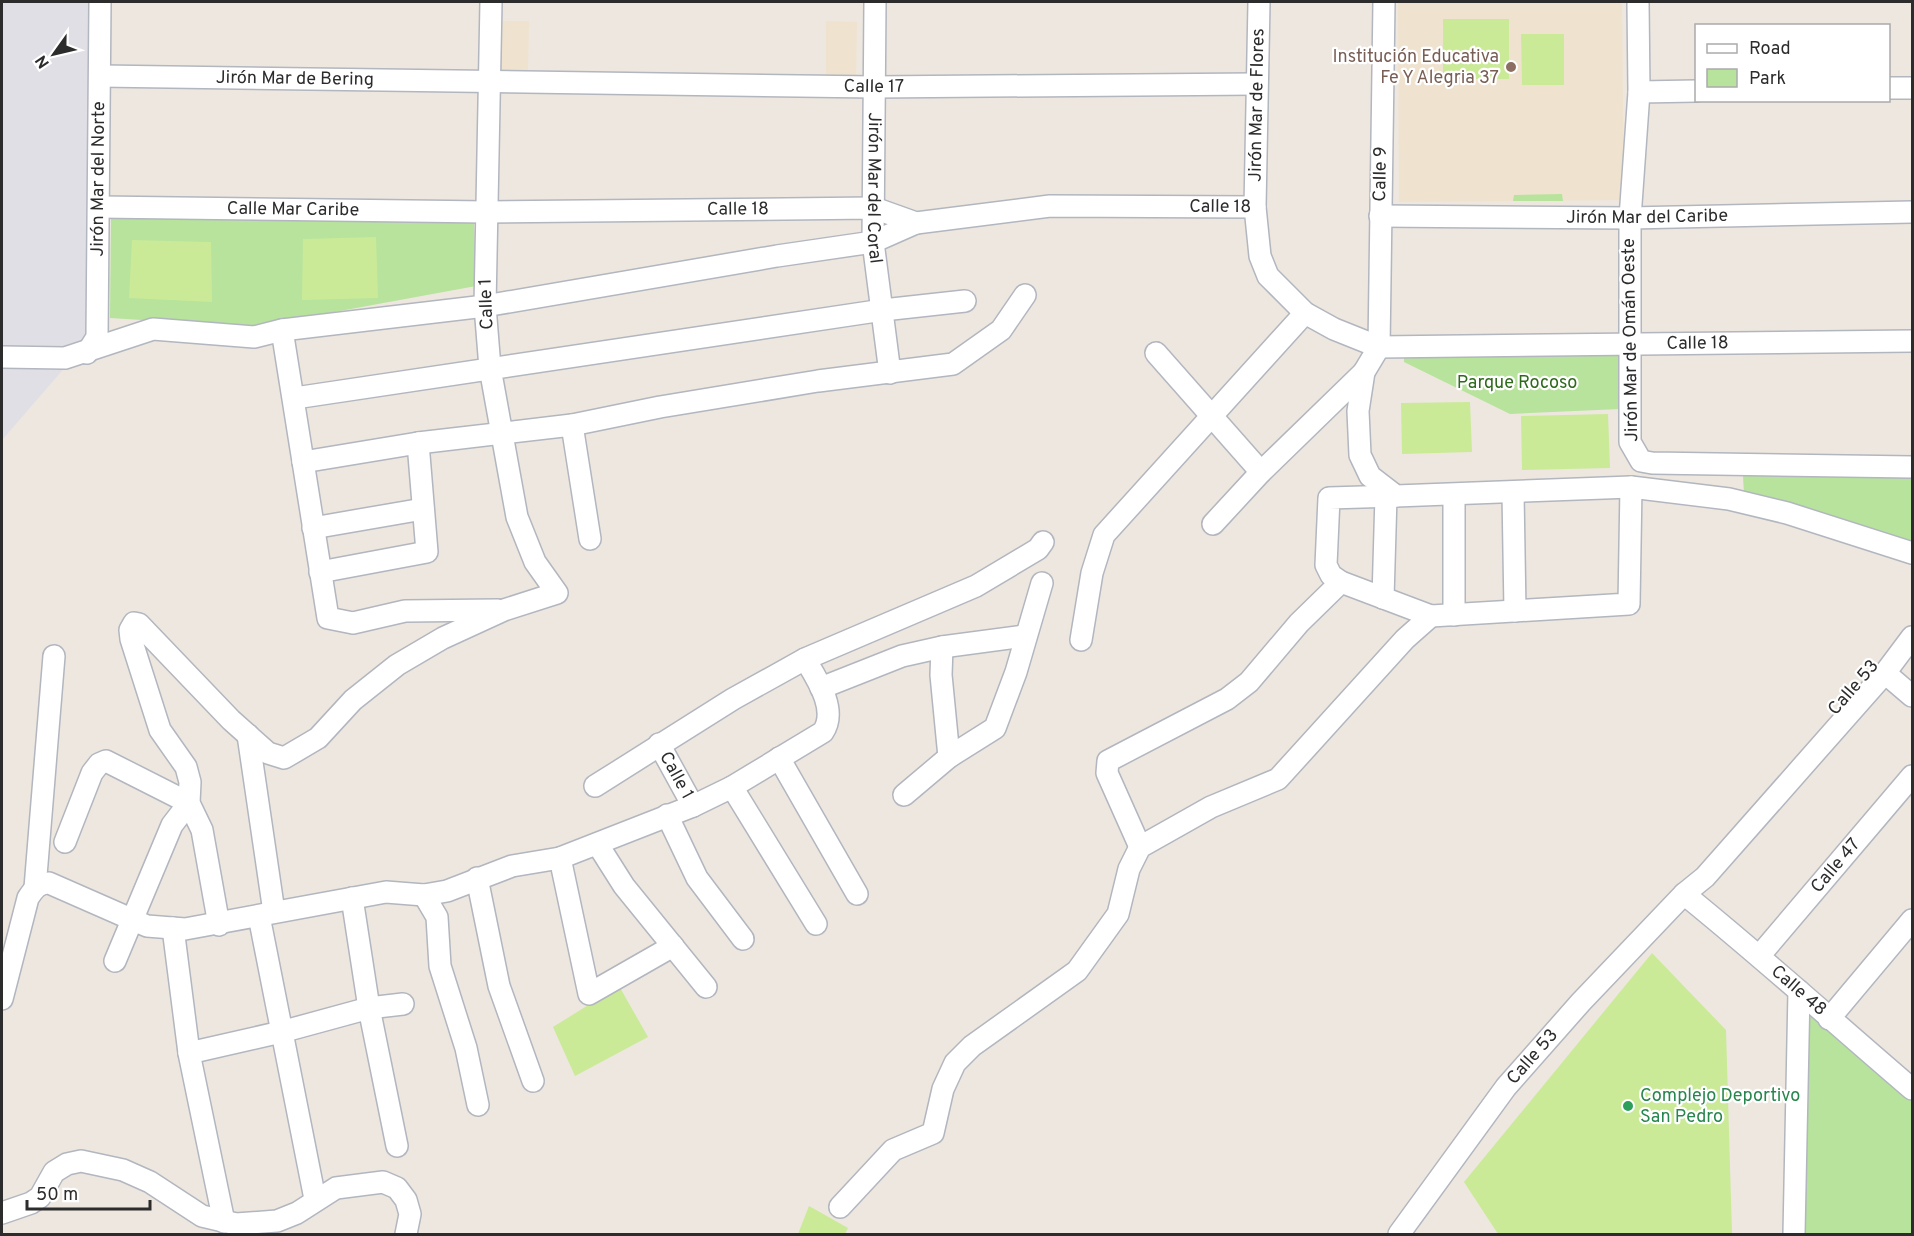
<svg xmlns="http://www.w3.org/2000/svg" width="1914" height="1236" font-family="Overpass,sans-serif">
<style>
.industrial{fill:#e1dfe6}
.education{fill:#efe3cf}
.green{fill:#b7e39c}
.pitch{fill:#caea98}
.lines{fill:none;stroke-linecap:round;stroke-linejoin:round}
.minor-casing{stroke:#b2b6bf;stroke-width:24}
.minor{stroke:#fff;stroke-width:21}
.education-dot{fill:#8d6e63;stroke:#fff;stroke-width:2}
.leisure-dot{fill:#2e9e5b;stroke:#fff;stroke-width:2}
.labels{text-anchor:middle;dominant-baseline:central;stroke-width:4.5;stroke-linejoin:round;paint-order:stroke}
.education-label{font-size:18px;fill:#785e54;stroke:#fff;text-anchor:end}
.street-label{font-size:18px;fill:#2c2c2c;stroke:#fff}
.park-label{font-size:18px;fill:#2f6a1c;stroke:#fff}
.leisure-label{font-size:18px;fill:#27864d;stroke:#fff;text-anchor:start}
</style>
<rect width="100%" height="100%" fill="#ede7df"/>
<polygon class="industrial" points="2,2 98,2 93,335 2,440"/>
<g class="education">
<polygon points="1398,2 1622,2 1624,200 1399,202"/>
<polygon points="498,21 529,21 528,70 497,70"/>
<polygon points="826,21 857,22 856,75 826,75"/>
</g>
<g class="green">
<polygon points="1562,194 1563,201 1513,201 1514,195"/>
<polygon points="111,216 474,221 476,286 253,327 110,318"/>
<polygon points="1622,350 1620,409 1510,414 1404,362 1404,353"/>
<polygon points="1912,473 1912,548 1744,494 1743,476"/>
<polygon points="1806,1006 1912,1101 1912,1234 1802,1234"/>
</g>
<g class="pitch">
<rect x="1443" y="19" width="66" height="60"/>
<polygon points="1521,34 1564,34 1564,85 1522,85"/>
<polygon points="376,237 378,298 302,300 303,239"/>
<polygon points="132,240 211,242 212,302 129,298"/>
<polygon points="1470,402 1472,452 1402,454 1401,403"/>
<polygon points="1608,414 1610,468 1522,470 1521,416"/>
<polygon points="1652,953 1726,1030 1732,1234 1498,1234 1464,1182"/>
<polygon points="619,986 648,1037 575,1076 553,1027"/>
<polygon points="809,1206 848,1228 845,1234 798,1234"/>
</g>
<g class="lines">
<defs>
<g id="minor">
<path id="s1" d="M 875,2 L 873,242 L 890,373"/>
<polyline points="1384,2 1379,347 1364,372 1358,411 1360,455 1370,476 1396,496 1631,487 1729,499 1787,513 1912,553"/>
<polyline points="1638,2 1639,92 1630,218 1630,442 1641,461 1652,463 1912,467"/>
<path id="s2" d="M 100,76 L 874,87 L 1256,84"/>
<polyline points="1888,88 1912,88"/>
<polyline points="1639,92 1696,91"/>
<path id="s3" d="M 99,207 L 487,212 L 874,208 L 916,223 L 1050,206 L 1255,207 L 1260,256 L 1268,276 L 1305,313 L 1334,329 L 1379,347 L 1912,341"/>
<path id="s4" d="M 1255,207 L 1259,2"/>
<path id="s5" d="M 1380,216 L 1630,218 L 1912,212"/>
<polyline points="282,330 328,618 353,623 405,611 498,610"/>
<path id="s6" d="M 87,353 L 97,337 L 100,2"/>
<polyline points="1156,353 1261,472"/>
<polyline points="2,357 65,358 153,329 254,337 282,330 485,306 777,256 873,242 916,223"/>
<polyline points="295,398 883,310 965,301"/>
<polyline points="572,425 590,539"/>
<polyline points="303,462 418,443 572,425 660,407 818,381 953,364 1001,330 1025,295"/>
<polyline points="1513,493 1515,611"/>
<polyline points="1213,524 1261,472 1364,372"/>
<polyline points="313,528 423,509"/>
<polyline points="320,572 427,552 418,443"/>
<polyline points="1383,598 1386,496"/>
<polyline points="1454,615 1454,495"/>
<polyline points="1431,616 1629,604 1631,487"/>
<polyline points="1081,640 1092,573 1104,535 1305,313"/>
<polyline points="942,647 941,675 949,757"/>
<polyline points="1885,673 1912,696"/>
<polyline points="821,688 902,656 942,647 1025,636"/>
<polyline points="248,735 274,912"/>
<path id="s7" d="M 659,744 L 693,806"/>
<polyline points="779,758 857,894"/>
<polyline points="595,786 733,699 805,659 976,586 1038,549 1043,542"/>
<polyline points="732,787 816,924"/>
<polyline points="904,795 949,757 995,728 1016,672 1042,583"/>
<polyline points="667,815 697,878 743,939"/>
<polyline points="65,842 92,773 99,764 106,761 189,803 172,825 115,961"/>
<polyline points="598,845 624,886 706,987"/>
<polyline points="1140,847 1107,773 1108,761 1227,699 1249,682 1299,623 1341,582"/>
<polyline points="560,858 589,994 673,946"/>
<polyline points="477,878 499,986 533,1081"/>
<polyline points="35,888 54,656"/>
<path id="s8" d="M 1684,894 C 1762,957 1836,1024 1912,1089"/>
<polyline points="424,895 437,917 440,966 466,1048 478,1105"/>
<polyline points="352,898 369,1008 397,1146"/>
<polyline points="259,916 315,1199"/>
<polyline points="219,925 202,830 189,803 190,782 186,767 160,730 131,639 130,630 134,623 139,624 231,720 268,753 284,758 318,738 353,700 397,665 443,638 504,610 557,593 535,562 517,517 490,368 485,306 491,2"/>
<polyline points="173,928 189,1053 224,1222"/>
<path id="s9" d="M 1760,955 L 1912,776"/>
<path d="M 2,999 L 28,898 C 34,889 38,883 49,883 L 147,926 L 185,929 L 386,892 L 424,895 L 447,891 L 512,866 L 560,858 L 693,806 L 732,787 L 823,732 C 838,710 817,679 805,659"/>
<polyline points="1829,1019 1912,920"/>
<polyline points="189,1053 281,1032 369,1008 403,1004"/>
<polyline points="840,1207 893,1150 933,1133 943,1089 955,1063 972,1046 1077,971 1118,914 1129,869 1140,847 1211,807 1278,779 1405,639 1431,616 1341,582 1331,575 1326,565 1329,498 1396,496"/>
<polyline points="2,1213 31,1203 40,1197 54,1172 67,1164 81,1161 123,1170 150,1182 202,1216 236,1224 277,1221 297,1213 336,1188 383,1182 397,1188 406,1200 410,1214 406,1234"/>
<path id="s10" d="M 1399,1234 L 1506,1087 L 1581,1002 L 1684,894 L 1705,877 L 1885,673 L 1912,637"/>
<polyline points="1794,1234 1799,991"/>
</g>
</defs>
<use href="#minor" class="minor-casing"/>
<use href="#minor" class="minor"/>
</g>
<circle class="education-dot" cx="1511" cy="67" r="6"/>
<circle class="leisure-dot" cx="1628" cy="1106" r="6"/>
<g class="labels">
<g class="education-label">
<text x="1499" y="57">Institución Educativa<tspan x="1499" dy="21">Fe Y Alegria 37</tspan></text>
</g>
<g class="street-label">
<text stroke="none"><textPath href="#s2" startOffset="195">Jirón Mar de Bering</textPath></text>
<text stroke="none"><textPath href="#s2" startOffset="774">Calle 17</textPath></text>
<text stroke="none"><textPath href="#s4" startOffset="102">Jirón Mar de Flores</textPath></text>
<text transform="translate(1381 174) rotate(-89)">Calle 9</text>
<text stroke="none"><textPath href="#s6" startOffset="177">Jirón Mar del Norte</textPath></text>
<text stroke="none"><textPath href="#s1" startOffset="186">Jirón Mar del Coral</textPath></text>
<text stroke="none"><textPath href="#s3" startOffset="1125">Calle 18</textPath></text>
<text stroke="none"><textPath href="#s3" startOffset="194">Calle Mar Caribe</textPath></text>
<text stroke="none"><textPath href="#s3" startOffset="639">Calle 18</textPath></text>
<text stroke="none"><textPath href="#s5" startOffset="267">Jirón Mar del Caribe</textPath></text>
<text transform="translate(487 304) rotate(-92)">Calle 1</text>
<text transform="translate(1631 340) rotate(-91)">Jirón Mar de Omán Oeste</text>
<text stroke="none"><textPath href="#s3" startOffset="1683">Calle 18</textPath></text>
<text transform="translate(1854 688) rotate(-49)">Calle 53</text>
<text stroke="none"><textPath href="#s7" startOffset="36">Calle 1</textPath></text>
<text stroke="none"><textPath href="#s9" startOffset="117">Calle 47</textPath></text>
<text stroke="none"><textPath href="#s8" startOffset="150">Calle 48</textPath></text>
<text stroke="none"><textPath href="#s10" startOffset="222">Calle 53</textPath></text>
</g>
<g class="park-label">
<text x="1517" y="383">Parque Rocoso</text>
</g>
<g class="leisure-label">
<text x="1640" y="1096">Complejo Deportivo<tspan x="1640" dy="21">San Pedro</tspan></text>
</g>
</g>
<rect width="1914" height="1236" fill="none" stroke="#2c2c2c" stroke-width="6"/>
<rect x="1695" y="24" width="195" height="78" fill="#ffffff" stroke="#ababab" stroke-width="1.5"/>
<rect x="1707" y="44" width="30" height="9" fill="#ffffff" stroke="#ababab" stroke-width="1.5"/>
<text x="1749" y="54" font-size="18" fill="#2c2c2c">Road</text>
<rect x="1707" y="69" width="30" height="18" fill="#b7e39c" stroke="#ababab" stroke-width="1.5"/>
<text x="1749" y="84" font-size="18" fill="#2c2c2c">Park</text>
<g transform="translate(54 54) rotate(236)" stroke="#ffffff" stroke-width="4.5" paint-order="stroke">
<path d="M0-4.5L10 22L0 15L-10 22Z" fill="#2c2c2c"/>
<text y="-9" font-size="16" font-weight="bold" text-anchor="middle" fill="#2c2c2c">N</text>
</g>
<path d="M27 1200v9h123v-9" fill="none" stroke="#2c2c2c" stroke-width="3"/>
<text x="36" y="1200" font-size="18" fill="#2c2c2c" stroke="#ffffff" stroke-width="4.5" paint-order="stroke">50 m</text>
</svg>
